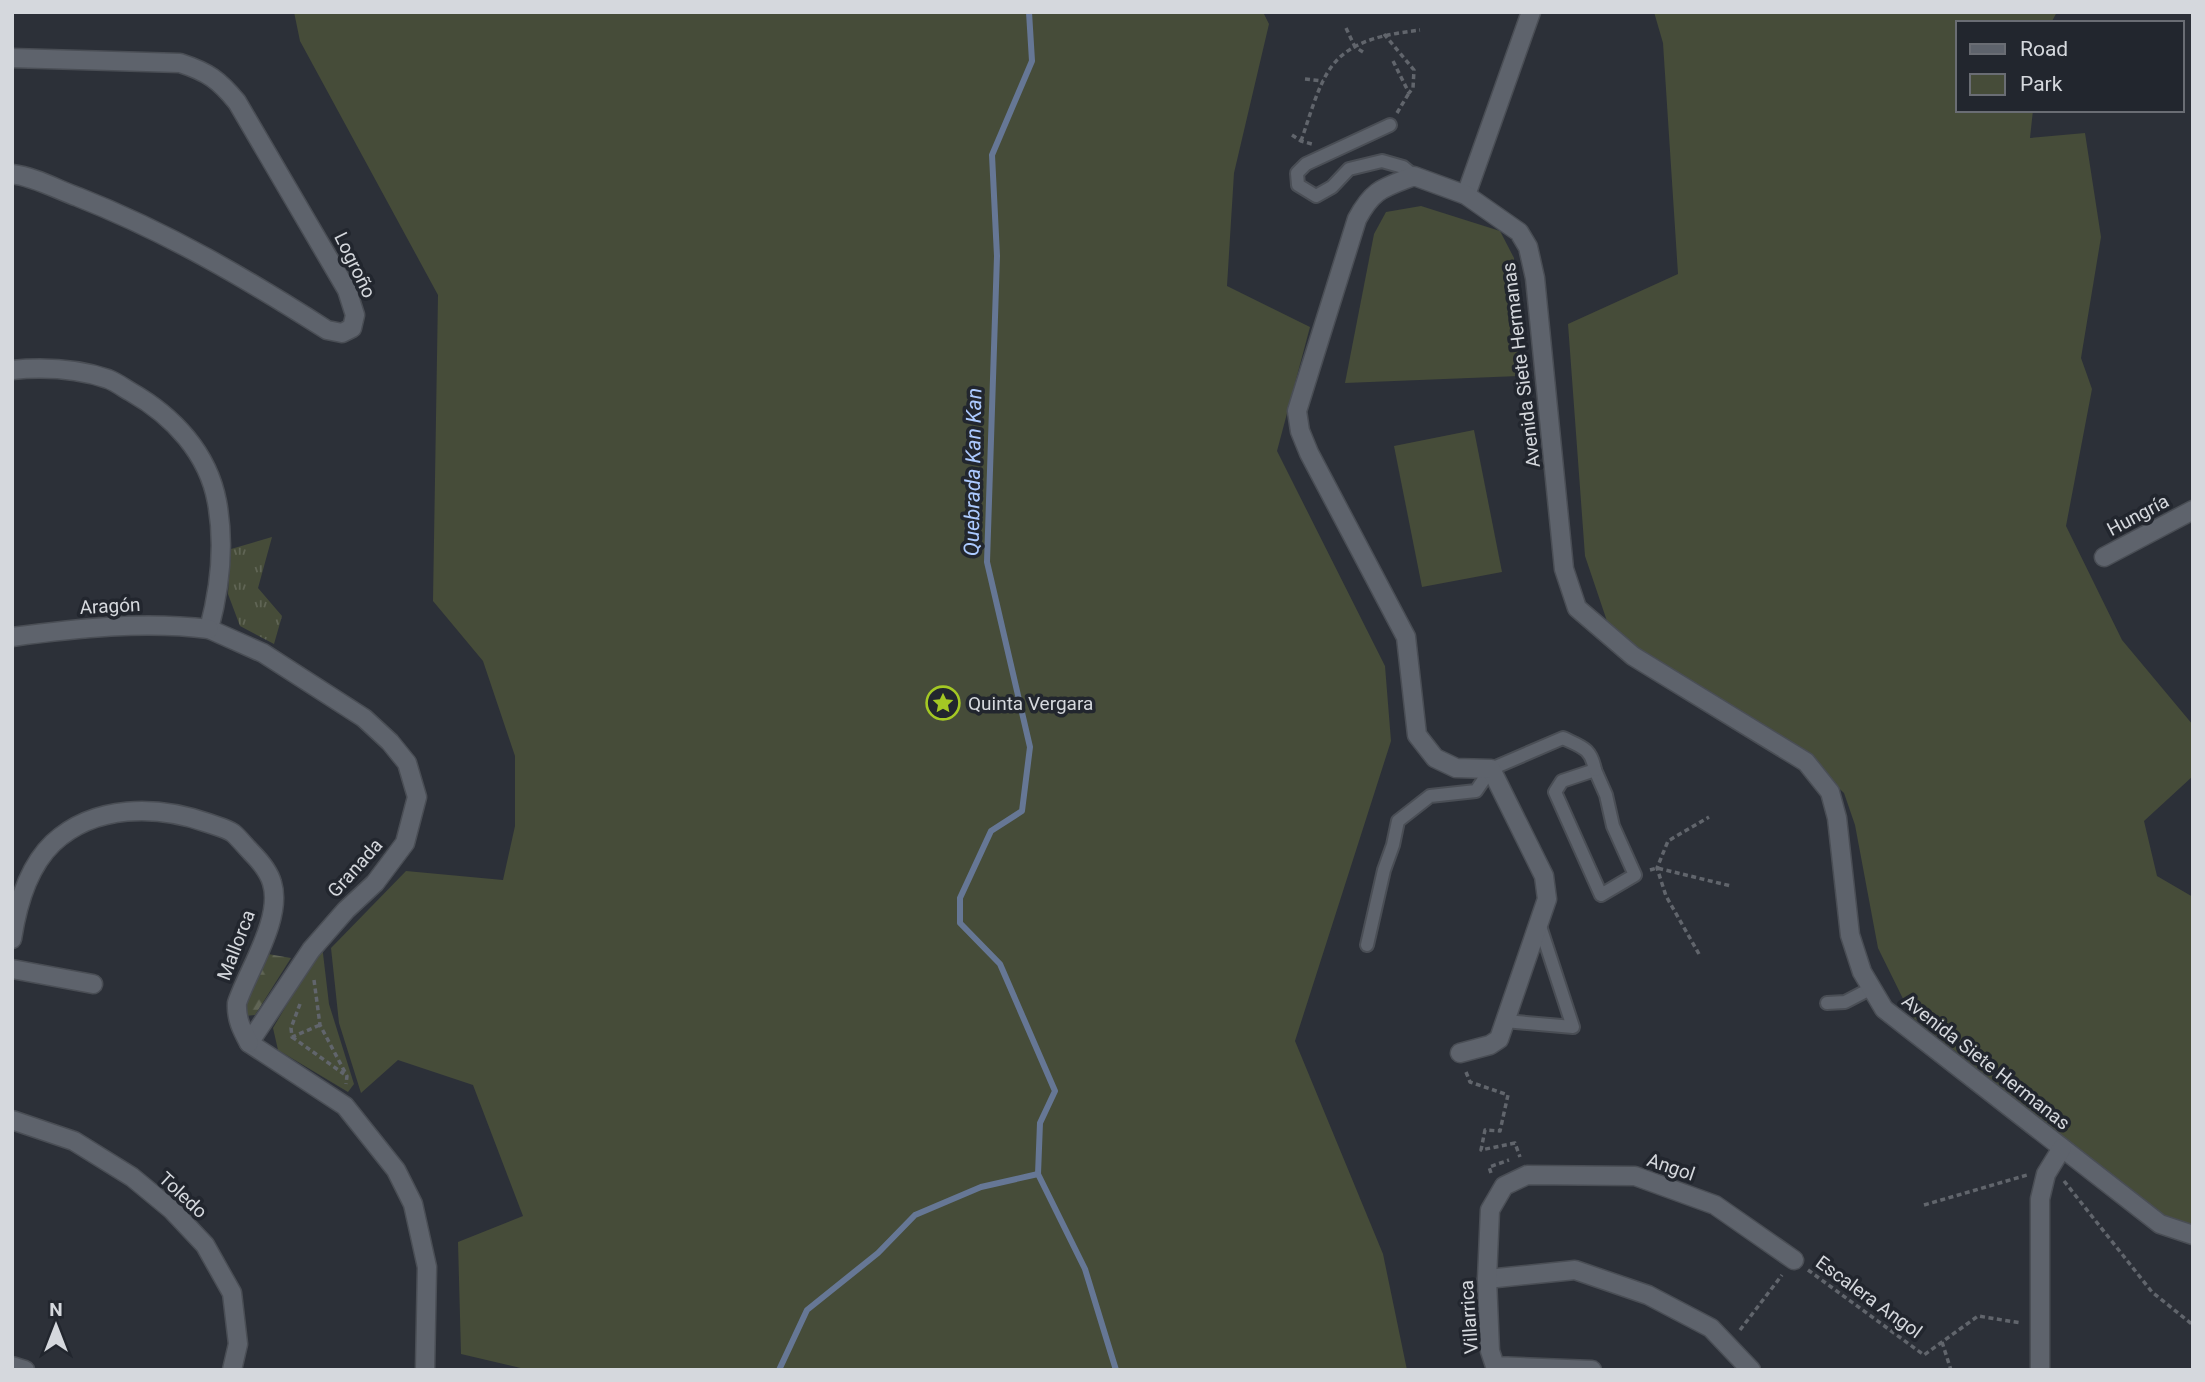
<svg xmlns="http://www.w3.org/2000/svg" width="2205" height="1382" font-family="Roboto,sans-serif">
<style>
.grass{fill:url(#grass-tufts)}
.forest{fill:url(#forest-firs)}
.green{fill:#464c39}
.lines{fill:none;stroke-linecap:round;stroke-linejoin:round}
.stream{stroke:#667795;stroke-width:6}
.lane-casing{stroke:#4a4e55;stroke-width:16}
.street-casing{stroke:#4a4e55;stroke-width:21}
.path{stroke:#61656c;stroke-width:3.5;stroke-dasharray:5 3.5;stroke-linecap:butt}
.lane{stroke:#5e636c;stroke-width:12}
.street{stroke:#5e636c;stroke-width:18}
.labels{text-anchor:middle;dominant-baseline:central;stroke-width:7;stroke-linejoin:round;paint-order:stroke}
.street-label{font-size:19px;fill:#d5d8dd;stroke:#22262e}
.poi-label{font-size:19px;fill:#d5d8dd;stroke:#22262e;text-anchor:start}
.water-label{font-size:21px;font-style:italic;fill:#accaff;stroke:#22262e}
</style>
<defs>
<pattern id="grass-tufts" width="24" height="20" patternUnits="userSpaceOnUse" patternTransform="scale(1.75)"><rect width="24" height="20" fill="#464c39"/><path d="M3 7l-1-3M5 7V3M7 7l1-3M15 17l-1-3M17 17v-4M19 17l1-3" fill="none" stroke="#606555"/></pattern>
<pattern id="forest-firs" width="22" height="20" patternUnits="userSpaceOnUse" patternTransform="scale(1.75)"><rect width="22" height="20" fill="#464c39"/><path d="M5 1l3.5 6h-7zM16 11l3.5 6h-7z" fill="#606555"/></pattern>
</defs>
<rect width="100%" height="100%" fill="#2c3038"/>
<polygon class="grass" points="272,537 258,588 282,616 274,644 240,626 228,594 231,549"/>
<polygon class="forest" points="268,954 291,958 255,1015 245,1016 244,1010"/>
<g class="green">
<polygon points="294,12 1263,12 1269,24 1234,173 1227,286 1310,327 1277,451 1385,666 1391,741 1295,1041 1383,1254 1407,1370 529,1370 461,1354 458,1242 523,1216 473,1085 398,1060 361,1093 339,1023 331,948 406,871 503,880 515,826 515,756 483,661 433,601 438,295 300,41"/>
<polygon points="1654,12 2057,12 2051,23 1958,23 1958,110 2033,110 2030,138 2085,133 2101,237 2081,358 2092,389 2066,526 2122,640 2193,725 2193,776 2144,821 2157,876 2193,897 2193,1228 2168,1219 1912,1017 1878,948 1855,825 1844,793 1812,763 1610,630 1585,556 1568,324 1678,274 1663,43"/>
<polygon points="1421,206 1500,231 1514,258 1519,376 1345,383 1374,234 1386,212"/>
<polygon points="1474,430 1502,572 1422,587 1394,446"/>
<polygon points="322,945 329,1004 354,1084 348,1092 278,1050 273,1028"/>
</g>
<g class="lines">
<g class="stream">
<polyline points="1029,12 1032,61 992,155 997,256 987,562 1030,747 1022,811 991,831 960,898 960,923 1000,964 1055,1091 1040,1123 1038,1174 1085,1269 1116,1370"/>
<polyline points="779,1370 807,1310 878,1253 915,1215 981,1187 1038,1174"/>
</g>
<defs>
<g id="lane">
<polyline points="1390,125 1306,164 1297,173 1298,185 1316,196 1332,187 1349,169 1382,161 1403,167 1414,176"/>
<polygon points="1595,770 1606,795 1613,826 1635,875 1601,895 1555,792 1562,781"/>
<path d="M 1367,945 L 1384,870 L 1393,845 L 1398,821 L 1430,796 L 1476,791 L 1491,769 L 1563,738 C 1582,747 1591,748 1595,770"/>
<polyline points="1827,1003 1845,1002 1872,988"/>
<polyline points="1505,1021 1573,1027 1539,923"/>
</g>
<g id="street">
<path d="M 12,58 L 180,63 C 208,72 219,80 237,102 L 347,290 L 355,315 L 352,328 L 342,333 L 327,330 C 247,279 167,232 78,197 C 56,189 35,177 12,174"/>
<polyline points="1466,195 1531,12"/>
<path d="M 12,370 C 43,367 78,369 108,379 C 116,382 124,388 131,392 C 173,416 208,453 217,502 C 225,545 220,588 209,629 L 263,653 L 364,718 L 390,742 L 407,763 L 417,797 L 405,843 L 375,883 L 346,910 L 311,950 L 249,1043 L 345,1106 L 396,1170 L 413,1204 L 427,1267 L 425,1370"/>
<polyline points="2104,557 2193,510"/>
<path d="M 12,637 C 78,628 144,621 209,629"/>
<path d="M 12,939 C 17,906 28,867 53,843 C 95,804 157,805 208,823 C 216,826 226,828 233,833 C 239,838 245,846 251,852 C 259,860 269,872 272,883 C 283,918 248,970 237,1003 C 236,1019 242,1030 249,1043"/>
<polyline points="12,969 93,984"/>
<path d="M 1460,1053 L 1490,1045 L 1499,1039 L 1547,899 L 1544,876 L 1491,769 L 1456,768 L 1435,758 L 1417,735 L 1406,637 L 1309,453 L 1300,431 L 1297,411 L 1357,219 C 1373,189 1383,188 1414,176 L 1466,195 L 1519,232 L 1528,247 L 1535,278 L 1564,569 L 1577,608 L 1633,656 L 1806,762 L 1830,792 L 1837,818 L 1850,935 L 1862,972 L 1884,1009 L 2160,1224 L 2193,1235"/>
<polyline points="12,1120 74,1141 132,1177 172,1210 205,1245 232,1293 238,1344 232,1370"/>
<polyline points="1487,1279 1575,1270 1648,1295 1711,1328 1751,1370"/>
<polyline points="12,1366 25,1370"/>
<polyline points="1592,1370 1495,1366 1490,1351 1487,1279 1490,1210 1504,1186 1527,1175 1635,1176 1715,1205 1794,1260"/>
<polyline points="2040,1370 2040,1199 2046,1174 2062,1148"/>
</g>
</defs>
<use href="#lane" class="lane-casing"/>
<use href="#street" class="street-casing"/>
<g class="path">
<polyline points="1346,28 1355,47 1363,52"/>
<polyline points="1384,34 1414,70 1413,88 1409,93 1393,61"/>
<polyline points="1305,79 1323,81"/>
<polyline points="1397,113 1409,93"/>
<polyline points="1292,135 1301,141 1312,144"/>
<path d="M 1301,141 C 1309,119 1318,84 1332,66 C 1352,39 1389,34 1420,30"/>
<polyline points="1650,870 1657,868 1731,886"/>
<polyline points="1699,954 1666,896 1657,868 1668,841 1709,817"/>
<polyline points="314,980 320,1025 347,1076 346,1084"/>
<polyline points="300,1004 291,1028 292,1037 320,1025"/>
<polyline points="292,1037 344,1074"/>
<polyline points="1466,1072 1470,1082 1508,1095 1500,1131 1485,1130 1481,1150 1515,1143 1520,1157"/>
<polyline points="1491,1173 1489,1167 1509,1160"/>
<polyline points="2064,1181 2152,1292 2193,1325"/>
<polyline points="1924,1205 2027,1175"/>
<polyline points="1808,1270 1924,1355 1978,1316 2021,1323"/>
<polyline points="1740,1330 1782,1275"/>
<polyline points="1942,1342 1951,1370"/>
</g>
<use href="#lane" class="lane"/>
<use href="#street" class="street"/>
</g>
<defs>
<symbol id="sight-ring" viewBox="-11 -11 22 22"><circle r="9.5" fill="#22262e" stroke="#a4c824" stroke-width="1.5"/><path d="M0-6L1.8-2.2L6-1.7L2.9 1.2L3.7 5.4L0 3.3L-3.7 5.4L-2.9 1.2L-6-1.7L-1.8-2.2Z" fill="#a4c824"/></symbol>
</defs>
<g fill-rule="evenodd">
<use href="#sight-ring" x="924" y="684" width="38" height="38"/>
</g>
<g class="labels">
<g class="street-label">
<text transform="translate(355 265) rotate(64)">Logroño</text>
<text transform="translate(1521 365) rotate(-97)">Avenida Siete Hermanas</text>
<text transform="translate(2138 515) rotate(-28)">Hungría</text>
<text transform="translate(110 606) rotate(-3)">Aragón</text>
<text transform="translate(355 868) rotate(-48)">Granada</text>
<text transform="translate(236 945) rotate(-69)">Mallorca</text>
<text transform="translate(1986 1062) rotate(38)">Avenida Siete Hermanas</text>
<text transform="translate(1671 1167) rotate(19)">Angol</text>
<text transform="translate(183 1195) rotate(43)">Toledo</text>
<text transform="translate(1869 1297) rotate(36)">Escalera Angol</text>
<text transform="translate(1469 1317) rotate(-94)">Villarrica</text>
</g>
<g class="poi-label">
<text x="968" y="703">Quinta Vergara</text>
</g>
<g class="water-label">
<text transform="translate(973 472) rotate(-89)">Quebrada Kan Kan</text>
</g>
</g>
<rect width="2205" height="1382" fill="none" stroke="#d5d8dd" stroke-width="28"/>
<rect x="1956" y="21" width="228" height="91" fill="#22262e" stroke="#6a6d74" stroke-width="2"/>
<rect x="1970" y="44" width="35" height="10" fill="#5e636c" stroke="#6a6d74" stroke-width="2"/>
<text x="2020" y="56" font-size="21" fill="#d5d8dd">Road</text>
<rect x="1970" y="74" width="35" height="21" fill="#464c39" stroke="#6a6d74" stroke-width="2"/>
<text x="2020" y="91" font-size="21" fill="#d5d8dd">Park</text>
<g transform="translate(56 1326)" stroke="#22262e" stroke-width="5" paint-order="stroke">
<path d="M0-5L12 26L0 18L-12 26Z" fill="#d5d8dd"/>
<text y="-10" font-size="19" font-weight="bold" text-anchor="middle" fill="#d5d8dd">N</text>
</g>
</svg>
